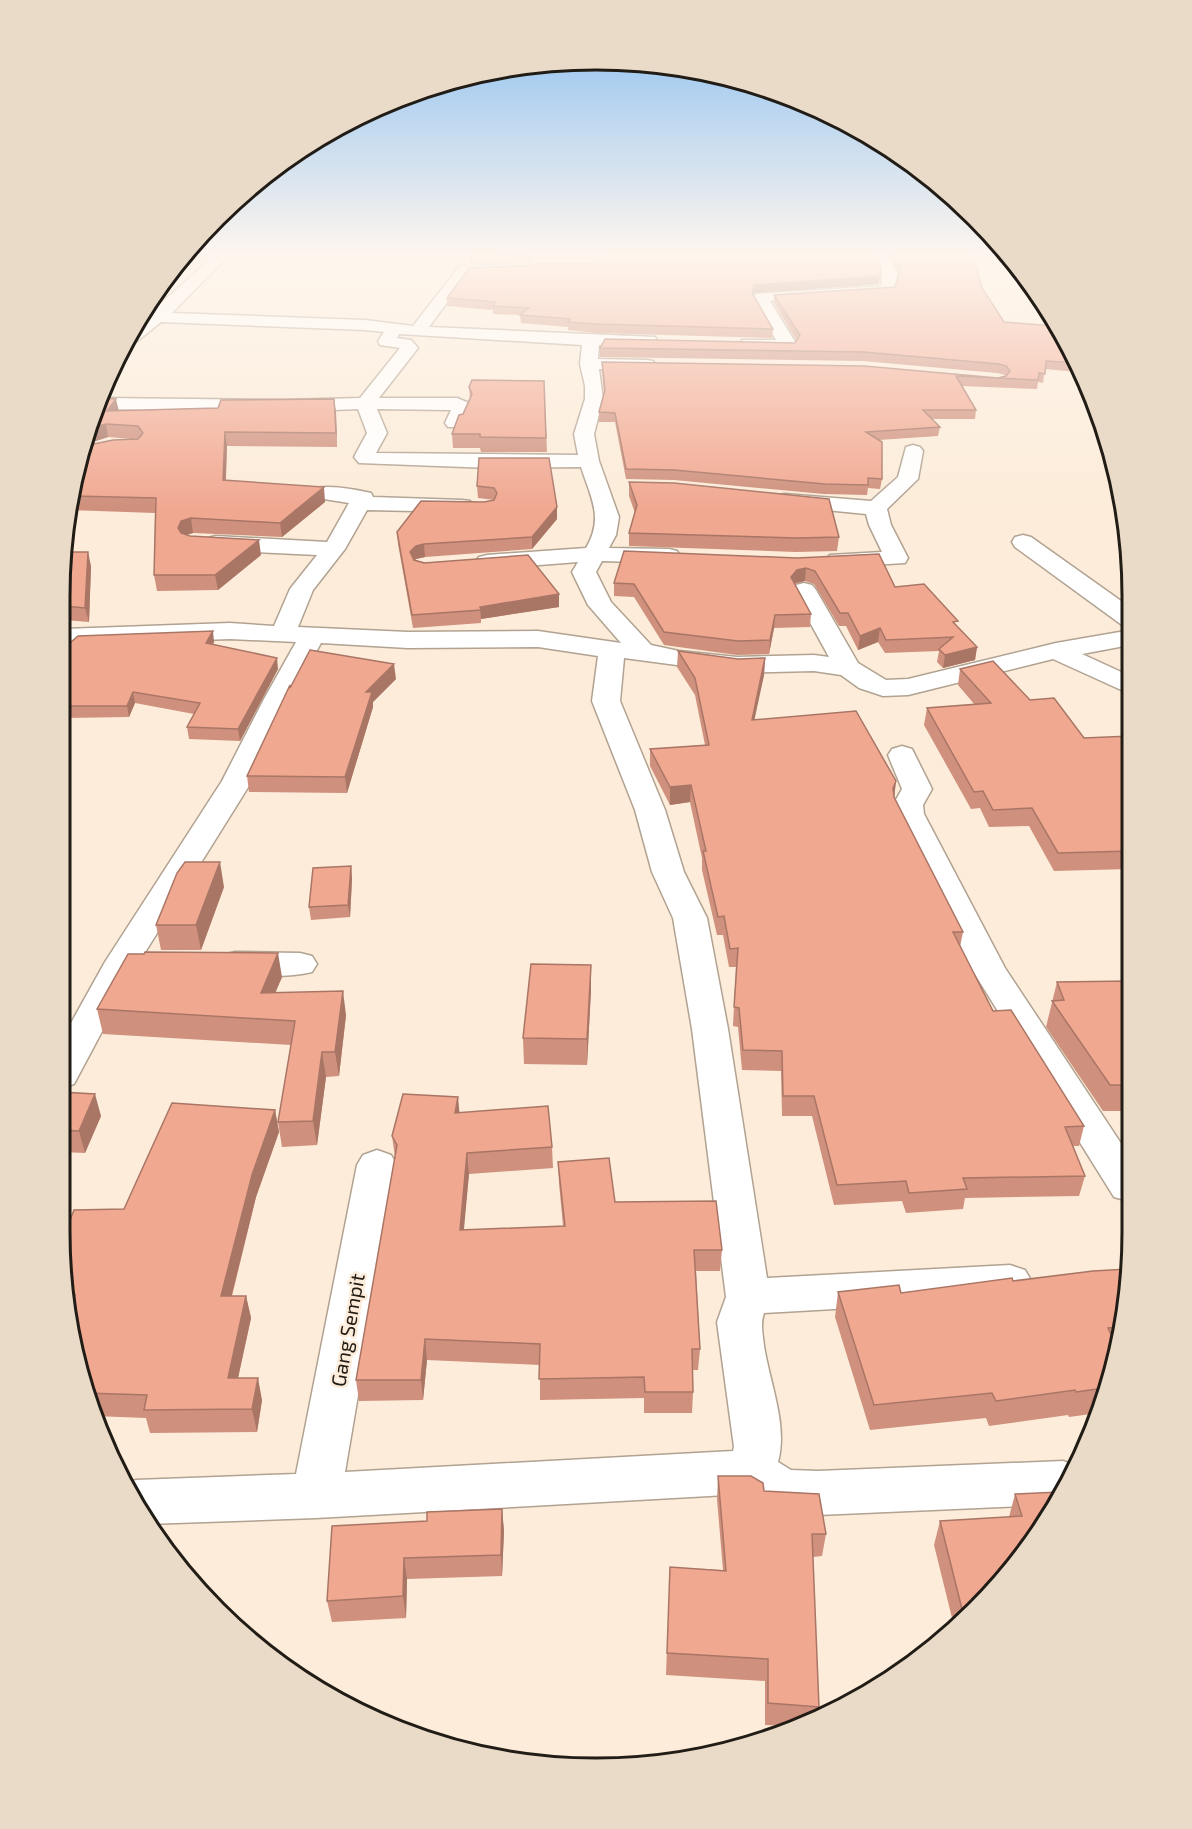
<svg xmlns="http://www.w3.org/2000/svg" width="1192" height="1829" font-family="'Exo 2',sans-serif">
<style>
.lines{fill:none;stroke-linecap:round;stroke-linejoin:round}
.minor-casing{stroke:#b1a291;stroke-width:3}
.minor{fill:#fff;fill-rule:evenodd}
.wall{fill:#cf907d}
.shaded-wall{fill:#a97666}
.building{fill:#f1a891;stroke:#a97666;stroke-width:1.5}
.labels{text-anchor:middle;dominant-baseline:central;stroke-width:5;stroke-linejoin:round;paint-order:stroke}
.near-street-label{font-size:20px;fill:#211c15;stroke:#fcecd9}
.rim{fill:none;stroke:#211c15;stroke-width:3}
</style>
<rect width="100%" height="100%" fill="#fcecd9"/>
<g class="lines">
<defs>
<g id="minor">
<polygon points="186,252 204,252 202,255 183,258"/>
<path d="M 217,252 L 232,252 L 172,313 L 365,320 L 413,326 L 459,267 L 514,264 L 521,268 L 519,271 L 468,274 L 429,327 L 655,337 L 657,341 L 655,345 L 649,346 L 599,345 L 598,359 L 647,360 L 653,361 L 656,365 L 653,369 L 647,370 L 599,369 L 603,399 L 594,434 L 599,461 L 619,517 L 616,535 L 609,548 L 669,549 L 677,551 L 680,556 L 677,561 L 669,563 L 602,561 L 596,572 L 611,602 L 651,645 L 679,651 L 737,657 L 814,655 L 829,657 L 792,590 L 796,585 L 804,583 L 812,585 L 816,590 L 858,663 L 886,680 L 908,679 L 1056,643 L 1131,630 L 1130,645 L 1082,654 L 1130,676 L 1130,694 L 1053,659 L 908,695 L 883,696 L 859,688 L 841,675 L 814,671 L 737,673 L 624,658 L 620,701 L 665,810 L 684,872 L 707,918 L 728,1029 L 767,1278 L 1010,1265 L 1025,1270 L 1032,1282 L 1025,1294 L 1010,1299 L 764,1313 C 760,1325 763,1334 764,1346 C 770,1384 788,1425 778,1462 L 791,1470 L 818,1471 L 1063,1461 L 1074,1465 L 1049,1505 L 818,1515 C 782,1514 776,1513 745,1494 L 316,1518 L 147,1524 L 127,1483 L 136,1480 L 296,1474 L 357,1165 L 363,1155 L 377,1150 L 391,1155 L 397,1165 L 345,1472 L 733,1451 L 734,1447 L 717,1322 L 726,1297 L 692,1029 L 673,918 L 652,872 L 635,810 L 592,701 L 598,656 L 538,647 L 408,648 L 321,643 L 290,699 L 252,781 L 139,962 L 74,1084 L 61,1088 L 61,1041 L 105,962 L 222,781 L 264,699 L 296,642 L 230,639 L 64,645 L 64,629 L 230,623 L 274,626 L 290,589 L 317,555 L 216,550 L 208,548 L 205,543 L 208,538 L 216,536 L 327,542 L 349,503 L 311,497 L 307,493 L 311,489 C 328,484 353,489 371,493 L 373,497 L 462,500 L 470,501 L 473,506 L 470,511 L 462,512 L 367,510 L 345,549 L 313,590 L 298,627 L 408,632 L 538,631 L 621,643 L 588,605 L 572,572 L 578,562 L 487,569 L 479,567 L 475,562 L 479,557 L 487,555 L 586,548 C 604,518 591,498 581,467 L 491,468 L 359,463 L 354,457 L 367,433 L 358,409 L 285,412 L 100,409 L 103,398 L 285,400 L 360,398 L 400,348 L 380,345 L 378,341 L 384,332 L 365,330 L 161,322 L 135,343 L 126,343 C 149,308 187,283 217,252 ZM 399,334 L 582,345 L 580,364 L 585,386 L 585,399 L 574,434 L 578,455 L 376,453 L 387,433 L 377,409 L 451,410 L 445,423 L 448,427 L 462,427 L 471,407 L 469,403 L 457,398 L 379,398 L 418,348 L 411,340 L 397,338 Z"/>
<polygon points="869,252 883,252 898,274 893,293 770,301 797,345 794,349 788,350 742,348 740,344 742,340 776,340 753,300 756,294 881,286 882,274"/>
<polygon points="913,445 920,447 923,451 918,479 887,509 891,525 908,558 905,563 838,567 830,565 826,560 830,555 882,552 869,525 866,514 785,506 777,505 774,500 777,495 785,494 871,501 898,477 906,447"/>
<polygon points="1023,535 1031,537 1131,608 1131,627 1122,625 1015,547 1012,542 1015,537"/>
<polygon points="902,746 912,749 932,789 923,805 924,814 1005,968 1128,1154 1128,1201 1114,1197 971,968 894,814 893,805 902,789 888,755 892,749"/>
<path d="M 235,952 L 300,953 L 312,956 L 317,964 L 312,972 C 288,978 247,977 223,971 L 218,963 L 223,955 Z"/>
</g>
</defs>
<use href="#minor" class="minor-casing"/>
<use href="#minor" class="minor"/>
</g>
<g class="wall">
<polygon points="473,252 533,252 533,258 531,262 470,264 470,257"/>
<polygon points="885,252 972,252 982,288 1004,322 1078,363 1077,372 1045,369 1043,383 1038,382 1037,389 961,386 976,410 975,419 932,419 940,427 938,436 879,440 882,479 880,489 868,488 867,495 824,494 674,480 626,479 615,422 599,422 599,412 604,393 602,371 602,362 998,378 1006,376 1005,375 997,373 863,361 600,357 600,348 795,343 796,340 774,303 774,295 895,287 899,272"/>
<polygon points="879,284 754,293 753,296 773,329 772,338 596,333 568,330 568,327 521,323 520,315 493,314 493,310 447,306 447,298"/>
<polygon points="544,381 547,452 481,452 480,448 453,448 452,434 463,414 470,400 469,387"/>
<polygon points="103,398 118,411 336,412 337,447 227,446 226,480 325,502 282,537 193,533 186,535 261,555 218,590 157,591 154,575 155,513 69,510 89,445 131,439 108,437 90,443"/>
<polygon points="479,458 557,507 557,519 532,549 425,557 416,559 415,560 559,594 559,607 481,619 481,623 413,628 398,544 397,532 484,502 495,500 478,498 477,486"/>
<polygon points="629,482 839,537 837,551 796,552 629,546 629,533 635,513 629,496"/>
<polygon points="64,552 91,566 89,622 64,620"/>
<polygon points="797,558 895,587 957,626 977,647 975,660 943,668 937,662 939,651 885,653 878,642 858,650 846,626 839,626 814,584 805,581 795,584 811,614 810,627 774,628 769,654 737,655 664,645 634,597 614,596 614,583"/>
<polygon points="214,642 213,644 278,669 240,741 189,739 187,727 194,714 135,703 129,717 63,718 64,648"/>
<polygon points="678,651 738,659 765,658 764,675 754,719 896,781 894,797 963,932 960,947 993,1011 1084,1126 1079,1146 1073,1146 1085,1176 1079,1196 965,1198 963,1209 906,1213 902,1201 834,1205 812,1116 782,1116 781,1071 742,1070 738,1027 733,1026 736,967 729,967 723,935 717,935 702,870 702,858 690,802 670,805 650,766 650,749 705,745 695,695 677,667"/>
<polygon points="960,669 1030,700 1084,738 1130,736 1129,869 1054,871 1029,826 989,827 980,808 971,809 924,725 927,708 975,705 958,685"/>
<polygon points="396,679 373,702 373,707 347,793 249,792 247,776 290,688"/>
<polygon points="351,866 352,879 350,917 311,920 309,907"/>
<polygon points="224,887 201,950 161,950 156,925"/>
<polygon points="591,965 591,990 587,1065 524,1064 523,1038"/>
<polygon points="282,977 275,993 346,1015 339,1076 326,1077 317,1145 282,1147 278,1122 291,1045 103,1034 97,1009"/>
<polygon points="1129,981 1128,1111 1103,1111 1046,1027 1057,982"/>
<polygon points="61,1092 101,1116 85,1153 61,1152"/>
<polygon points="275,1110 279,1132 256,1197 232,1296 246,1296 251,1318 238,1378 262,1400 257,1432 150,1433 146,1418 94,1416 88,1405 60,1233 66,1230 124,1209"/>
<polygon points="459,1112 552,1147 553,1168 469,1174 463,1230 563,1226 559,1183 558,1162 615,1202 722,1250 720,1271 696,1271 700,1349 698,1370 692,1370 693,1392 692,1413 644,1413 644,1398 540,1400 540,1365 427,1360 423,1400 359,1401 356,1380 395,1157 392,1136"/>
<polygon points="1013,1281 1127,1303 1098,1413 1069,1417 1068,1415 989,1426 986,1418 870,1430 835,1317 838,1292 901,1293"/>
<polygon points="718,1476 764,1491 826,1534 822,1556 813,1557 819,1707 818,1713 788,1726 765,1725 765,1681 666,1675 670,1567 723,1570 717,1499"/>
<polygon points="1058,1492 999,1586 954,1626 934,1545 940,1521 1009,1517 1015,1494"/>
<polygon points="502,1509 504,1531 502,1576 407,1579 406,1618 332,1622 327,1601 427,1521"/>
</g>
<g class="shaded-wall">
<polygon points="880,276 879,284 754,293 751,301 752,293 754,285"/>
<polygon points="116,399 119,412 107,411"/>
<polygon points="334,399 336,412 337,447 336,433"/>
<polygon points="106,424 108,437 90,443 94,427"/>
<polygon points="225,432 227,446 225,494 223,480"/>
<polygon points="324,487 325,502 282,537 280,523"/>
<polygon points="557,507 557,519 532,549 532,537"/>
<polygon points="191,518 193,533 183,536 180,543 178,528 181,521"/>
<polygon points="259,540 261,555 218,590 215,575"/>
<polygon points="424,544 425,557 416,559 411,565 410,552 416,546"/>
<polygon points="88,552 91,566 89,622 85,608"/>
<polygon points="806,568 805,581 795,583 790,590 791,577 797,570"/>
<polygon points="559,594 559,607 481,619 480,607"/>
<polygon points="775,615 774,628 769,654 770,640"/>
<polygon points="880,628 878,642 858,650 860,636"/>
<polygon points="213,631 214,642 208,654 206,643"/>
<polygon points="977,647 975,660 943,668 945,655"/>
<polygon points="277,658 278,669 240,741 238,729"/>
<polygon points="765,658 764,675 751,736 752,720"/>
<polygon points="394,664 396,679 373,702 373,707 347,793 345,777 366,692"/>
<polygon points="133,692 135,703 129,717 127,706"/>
<polygon points="896,781 894,799 893,788"/>
<polygon points="691,785 690,802 670,805 670,787"/>
<polygon points="220,862 224,887 201,950 196,925"/>
<polygon points="351,866 352,879 350,917 348,905"/>
<polygon points="278,953 282,977 265,1017 261,993"/>
<polygon points="591,965 591,990 587,1065 587,1039"/>
<polygon points="343,991 346,1015 339,1076 335,1052"/>
<polygon points="322,1052 326,1077 317,1145 313,1121"/>
<polygon points="95,1094 101,1116 85,1153 79,1131"/>
<polygon points="458,1097 460,1118 455,1113"/>
<polygon points="275,1110 279,1132 256,1197 226,1318 221,1296 252,1175"/>
<polygon points="467,1153 469,1174 462,1251 460,1230"/>
<polygon points="246,1296 251,1318 233,1401 228,1378"/>
<polygon points="425,1339 427,1360 423,1400 421,1380"/>
<polygon points="258,1378 262,1400 257,1432 252,1409"/>
<polygon points="502,1509 504,1531 502,1576 501,1555"/>
<polygon points="404,1558 407,1579 406,1618 403,1596"/>
</g>
<g class="building">
<polygon points="473,252 532,252 531,254 470,257"/>
<polygon points="602,252 872,252 881,267 880,276 754,285 752,293 773,329 596,324 568,322 570,319 520,315 529,308 493,306 495,302 447,298 469,268 536,265 538,263 599,264"/>
<polygon points="891,252 972,252 982,288 1004,322 1056,326 1078,363 1046,361 1045,374 1039,373 1038,380 956,376 976,410 923,410 940,427 866,432 882,442 882,479 868,478 868,485 825,484 674,470 626,469 615,413 599,412 605,390 602,362 864,366 998,378 1006,376 1010,371 1006,366 999,364 864,352 600,348 605,339 795,343 800,335 774,295 895,287 901,265"/>
<polygon points="472,380 544,381 546,438 480,437 480,434 452,434 459,415 463,414 472,394 469,387"/>
<polygon points="103,398 116,399 107,411 218,408 221,400 334,399 336,433 225,432 223,480 324,487 280,523 191,518 181,521 178,528 181,533 190,536 259,540 215,575 154,575 156,498 74,496 89,445 113,440 138,439 143,433 138,426 106,424 94,427"/>
<polygon points="479,458 549,458 557,507 532,537 424,544 416,546 410,552 414,560 424,563 528,555 559,594 480,607 481,610 412,615 397,532 421,501 484,502 494,500 497,493 494,488 477,486"/>
<polygon points="629,482 674,483 829,499 839,537 797,538 629,533 637,505"/>
<polygon points="624,551 797,558 879,554 895,587 924,584 958,621 953,622 977,647 945,655 939,649 953,637 886,640 880,628 860,636 848,613 840,613 815,571 806,568 797,570 791,577 811,614 775,615 770,640 738,641 664,632 634,584 614,583"/>
<polygon points="64,552 88,552 85,608 64,606"/>
<polygon points="213,631 206,643 277,658 238,729 187,727 200,703 133,692 127,706 63,706 64,648 78,636"/>
<polygon points="310,650 394,664 366,692 372,692 345,777 247,776 290,685 290,688"/>
<polygon points="678,651 738,659 765,658 752,720 856,711 896,781 893,788 894,797 963,932 953,932 993,1011 1011,1010 1084,1126 1065,1127 1085,1176 963,1178 967,1189 909,1193 906,1181 837,1185 814,1096 783,1096 782,1051 743,1050 739,1008 734,1007 738,948 730,949 724,916 718,917 703,851 706,851 691,785 670,787 650,749 709,745 695,678"/>
<polygon points="993,661 1030,700 1054,698 1084,738 1130,736 1130,851 1058,853 1032,808 993,810 983,791 974,792 927,708 991,703 960,669"/>
<polygon points="185,862 220,862 196,925 156,925 177,873"/>
<polygon points="351,866 348,905 309,907 313,868"/>
<polygon points="145,952 278,953 261,993 343,991 335,1052 322,1052 313,1121 278,1122 295,1021 97,1009 128,954 144,954"/>
<polygon points="531,964 591,965 587,1039 523,1038"/>
<polygon points="1129,981 1128,1085 1110,1085 1052,1001 1064,1000 1057,982"/>
<polygon points="61,1092 95,1094 79,1131 61,1130"/>
<polygon points="403,1094 458,1097 455,1113 548,1106 552,1147 467,1153 460,1230 565,1226 558,1162 609,1158 615,1202 716,1201 722,1250 694,1250 700,1349 692,1349 693,1392 645,1392 644,1377 539,1379 540,1344 425,1339 421,1380 356,1380 397,1145 392,1136"/>
<polygon points="172,1103 275,1110 252,1175 221,1296 246,1296 228,1378 258,1378 252,1409 144,1410 147,1395 86,1393 72,1305 75,1295 70,1295 60,1230 66,1230 74,1210 124,1209"/>
<polygon points="1128,1269 1127,1303 1121,1327 1108,1328 1116,1345 1104,1388 1076,1392 1075,1390 996,1401 992,1393 874,1405 838,1292 899,1285 901,1293 1012,1278 1013,1281 1093,1271"/>
<polygon points="718,1476 751,1476 763,1483 764,1491 819,1494 826,1534 812,1534 819,1707 768,1703 768,1659 667,1653 670,1567 726,1571"/>
<polygon points="1058,1492 999,1586 964,1617 940,1521 1022,1516 1015,1494"/>
<polygon points="502,1509 501,1555 404,1558 403,1596 327,1601 332,1526 427,1521 427,1512"/>
</g>
<linearGradient id="sky" x2="0" y2="1"><stop stop-color="#86bdf1"/><stop offset="0.5" stop-color="#fef6ee"/><stop offset="1" stop-color="#fef6ee" stop-opacity="0"/></linearGradient>
<rect width="1192" height="508" fill="url(#sky)"/>
<g class="labels">
<g class="near-street-label">
<text transform="translate(347 1330) rotate(-80)">Gang Sempit</text>
</g>
</g>
<path d="M0 0H1192V1829H0ZM596 70H596A526 526 0 0 1 1122 596V1232A526 526 0 0 1 596 1758H596A526 526 0 0 1 70 1232V596A526 526 0 0 1 596 70Z" fill="#eadbc9" fill-rule="evenodd"/>
<path class="rim" d="M596 70H596A526 526 0 0 1 1122 596V1232A526 526 0 0 1 596 1758H596A526 526 0 0 1 70 1232V596A526 526 0 0 1 596 70Z"/>
</svg>
